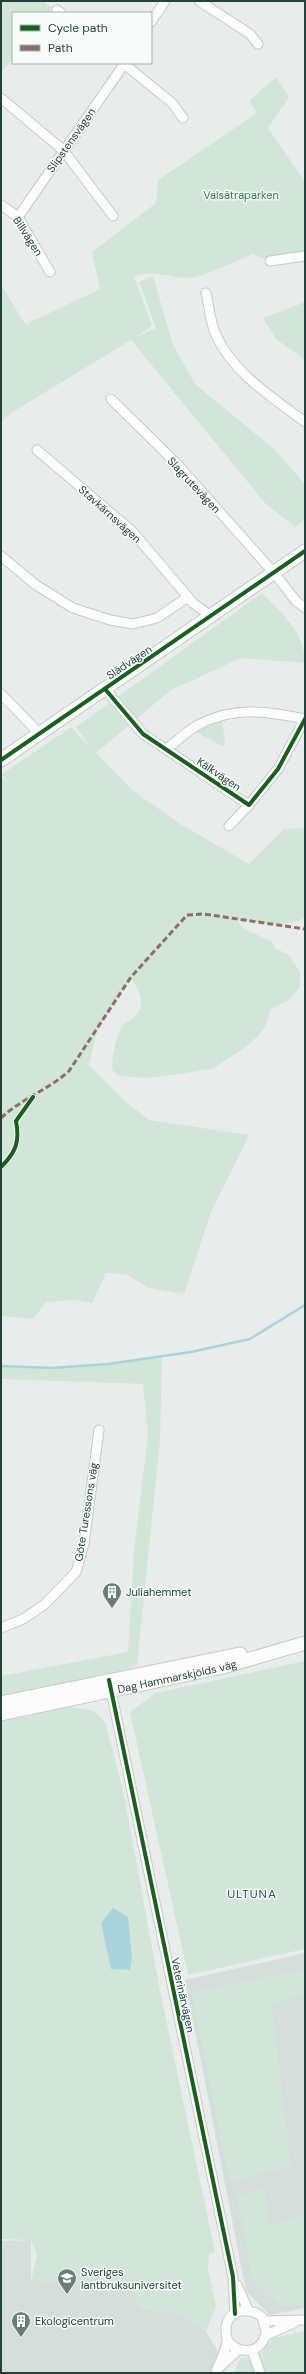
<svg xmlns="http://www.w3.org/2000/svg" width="306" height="2374" font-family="'DM Sans',sans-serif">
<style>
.built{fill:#d6dedb}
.green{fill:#d1e6d8}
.water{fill:#a9d4db}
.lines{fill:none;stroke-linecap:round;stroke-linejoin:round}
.stream{stroke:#a9d4db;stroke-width:2.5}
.street-casing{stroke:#c5cac8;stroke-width:11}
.secondary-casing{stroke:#c3cbc8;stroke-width:15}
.street{stroke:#fcfcfc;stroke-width:9}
.secondary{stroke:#fcfcfc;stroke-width:13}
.quiet{stroke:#8d6e63;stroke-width:3;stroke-dasharray:6 3;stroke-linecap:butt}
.cycleway-casing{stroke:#f7fbf9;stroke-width:6}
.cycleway{stroke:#1b5e20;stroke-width:4}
.labels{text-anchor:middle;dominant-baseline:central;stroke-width:3;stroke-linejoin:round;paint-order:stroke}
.street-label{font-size:11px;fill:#24423a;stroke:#f7fbf9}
.park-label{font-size:11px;fill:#2d7a4b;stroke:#f7fbf9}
.poi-label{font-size:11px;fill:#24423a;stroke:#f7fbf9;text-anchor:start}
.neighbourhood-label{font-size:12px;letter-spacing:1px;fill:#1f5548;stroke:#f7fbf9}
</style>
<rect width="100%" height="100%" fill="#e8edeb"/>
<g class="built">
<polygon points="305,1953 305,2308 269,2315 246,2291 185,1980"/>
<polygon points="31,2240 31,2281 127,2280 140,2309 178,2312 206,2331 227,2367 223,2373 1,2373 1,2241"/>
</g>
<g class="green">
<polygon points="1,1 43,1 52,8 48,13 13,13 13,58 1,73"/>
<path d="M 276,77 L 289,97 L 268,128 L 305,182 L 305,256 L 270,261 L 253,254 C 240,259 200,279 189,278 C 170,278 154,270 134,276 L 152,326 L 136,337 L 156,328 L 139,282 L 153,276 L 173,345 L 195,384 L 274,449 L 305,484 L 305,519 L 295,527 L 265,503 L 131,340 L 11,413 L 1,422 L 1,284 L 23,321 L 29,326 L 28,323 L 100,289 L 92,252 L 156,203 L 158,180 L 257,113 L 249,101 Z"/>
<polygon points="305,302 305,360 276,339 263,318"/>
<path d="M 262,593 C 283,614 305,633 305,663 L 241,658 L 171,690 L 96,753 L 132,790 L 182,825 L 249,864 L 284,829 L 305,828 L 305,918 C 282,929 260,921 236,920 L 244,929 L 271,941 L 276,949 L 288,954 L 300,972 L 300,987 L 289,1000 L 271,1009 L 265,1027 L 258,1036 L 246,1047 L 212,1069 L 150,1078 L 119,1076 L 112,1070 C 112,1059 116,1038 121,1028 C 122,1024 129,1021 133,1018 C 148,1006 139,991 131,977 L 97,1031 L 89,1065 L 126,1102 L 149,1120 L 249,1135 L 211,1212 L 184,1294 L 148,1288 L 126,1274 L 106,1273 L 92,1303 L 74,1300 L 46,1302 L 33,1319 L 1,1316 L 1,776 L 9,784 L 2,774 L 71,727 L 92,749 L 76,727 Z"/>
<polygon points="222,719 225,743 222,746 194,731"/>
<polygon points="162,1356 160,1440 137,1665 128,1669 1,1696 1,1676 128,1652 134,1551 148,1434 143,1384 1,1379 1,1366 52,1368 108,1364"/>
<polygon points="305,1661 305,1949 188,1975 130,1712 156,1693"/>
<polygon points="71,1707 94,1711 105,1722 124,1795 160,1991 215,2252 209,2254 208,2269 216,2307 206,2331 178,2312 140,2309 127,2280 31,2281 37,2255 31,2240 1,2239 1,1722"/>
<polygon points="305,1970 305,1994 272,2005 291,2165 230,2183 191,1992"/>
<polygon points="265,2188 269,2225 305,2215 305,2304 283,2307 252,2281 237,2196"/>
<polygon points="305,2331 305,2373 234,2373 240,2359 261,2353 272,2338"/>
</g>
<polygon class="water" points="113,1908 128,1917 132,1957 130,1970 111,1969 101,1923"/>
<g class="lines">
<polyline class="stream" points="1,1366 52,1368 108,1364 191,1352 250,1339 305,1305"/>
<defs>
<g id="street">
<polyline points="199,1 250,34 258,44"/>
<polyline points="57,10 61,13"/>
<polyline points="151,22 165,1"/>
<polyline points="123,63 172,103 183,118"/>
<polyline points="2,99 63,150 113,216"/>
<polyline points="1,205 18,217 50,272"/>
<polyline points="18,217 125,63"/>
<polyline points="270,261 305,256"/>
<path d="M 206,293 C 209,306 210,322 216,335 C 233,373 272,397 305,422"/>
<polyline points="111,399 178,465 274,573 296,601 305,608"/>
<polyline points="37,450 132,531 193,603 212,617"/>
<polyline points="1,556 36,585 73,608 110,620 133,624 157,618 188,597"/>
<polyline points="105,689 143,734 249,805 278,769 305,719"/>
<polyline points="1,694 40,734"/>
<path d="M 166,749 C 176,742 186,732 198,725 C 233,706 267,711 305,719"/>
<polyline points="229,826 249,805"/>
<polyline points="1,1628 23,1619 44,1605 76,1572 84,1544 99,1430"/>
<polyline points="110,1686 233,2277 235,2314"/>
<polyline points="237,2285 248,2310"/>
<polyline points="264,2321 305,2320"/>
<polyline points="266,2335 294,2323"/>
<polyline points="252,2350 260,2373"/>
<polyline points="219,2368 238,2350"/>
<path d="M 216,2371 C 220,2362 225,2353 227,2342 C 228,2337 225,2332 226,2327 C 229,2308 249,2307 262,2317 L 266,2331 C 263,2354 240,2356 227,2340"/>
</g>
<g id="secondary">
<polyline points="1,760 305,551"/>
<polyline points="1,1703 240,1654"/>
<path id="s1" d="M 1,1714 L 223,1667 L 305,1643"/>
</g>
</defs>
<use href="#street" class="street-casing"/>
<use href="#secondary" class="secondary-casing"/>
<use href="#street" class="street"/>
<use href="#secondary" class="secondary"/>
<path class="quiet" d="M 1,1118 C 21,1099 48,1090 69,1071 L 131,977 L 187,915 L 204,914 L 305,929"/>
<defs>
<g id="cycleway">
<polyline points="105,689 143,734 249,805 278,769 305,719"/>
<polyline points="1,760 305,551"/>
<path d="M 1,1167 C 16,1152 20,1142 16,1121 L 33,1097"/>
<polyline points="109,1680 233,2277 235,2314"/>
</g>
</defs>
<use href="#cycleway" class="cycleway-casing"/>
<use href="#cycleway" class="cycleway"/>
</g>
<defs>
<symbol id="building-pin" viewBox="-11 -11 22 30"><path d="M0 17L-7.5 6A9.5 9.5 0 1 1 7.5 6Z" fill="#697e78" stroke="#f7fbf9"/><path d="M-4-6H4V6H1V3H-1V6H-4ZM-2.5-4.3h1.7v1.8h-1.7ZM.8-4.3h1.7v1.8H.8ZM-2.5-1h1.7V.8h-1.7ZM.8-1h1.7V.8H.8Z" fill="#fff"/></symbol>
<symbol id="university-pin" viewBox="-11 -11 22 30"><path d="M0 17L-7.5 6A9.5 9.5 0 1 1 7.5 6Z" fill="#697e78" stroke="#f7fbf9"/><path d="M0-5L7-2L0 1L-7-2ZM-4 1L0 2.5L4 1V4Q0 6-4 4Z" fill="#fff"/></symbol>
</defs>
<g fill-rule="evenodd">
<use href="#building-pin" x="101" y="1581" width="22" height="30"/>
<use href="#university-pin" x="56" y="2267" width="22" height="30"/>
<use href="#building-pin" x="10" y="2310" width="22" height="30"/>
</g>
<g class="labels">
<g class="street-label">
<text transform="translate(71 140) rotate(-55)">Slipstensvägen</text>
<text transform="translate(28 236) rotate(57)">Billvägen</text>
<text transform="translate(194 485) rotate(47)">Slagrutevägen</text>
<text transform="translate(110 514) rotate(42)">Stavkärnsvägen</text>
<text transform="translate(129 662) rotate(-34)">Slädvägen</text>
<text transform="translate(219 774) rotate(34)">Kälkvägen</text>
<text transform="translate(86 1512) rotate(-81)">Göte Turessons väg</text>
<text stroke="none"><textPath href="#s1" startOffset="180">Dag Hammarskjölds väg</textPath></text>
<text transform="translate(183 1995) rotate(78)">Veterinärvägen</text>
</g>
<g class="park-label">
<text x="241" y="195">Valsätraparken</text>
</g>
<g class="poi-label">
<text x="126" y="1592">Juliahemmet</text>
<text x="81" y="2272">Sveriges<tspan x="81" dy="13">lantbruksuniversitet</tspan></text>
<text x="35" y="2321">Ekologicentrum</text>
</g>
<g class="neighbourhood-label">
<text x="252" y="1894">ULTUNA</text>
</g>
</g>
<rect width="306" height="2374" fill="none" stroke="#24423a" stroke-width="4"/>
<rect x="12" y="12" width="140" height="52" fill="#f7fbf9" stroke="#a3b1ad"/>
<rect x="20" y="25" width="20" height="6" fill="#1b5e20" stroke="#a3b1ad"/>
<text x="48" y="32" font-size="12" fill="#24423a">Cycle path</text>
<rect x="20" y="45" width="20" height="6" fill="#8d6e63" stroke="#a3b1ad"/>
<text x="48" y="52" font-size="12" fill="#24423a">Path</text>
</svg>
